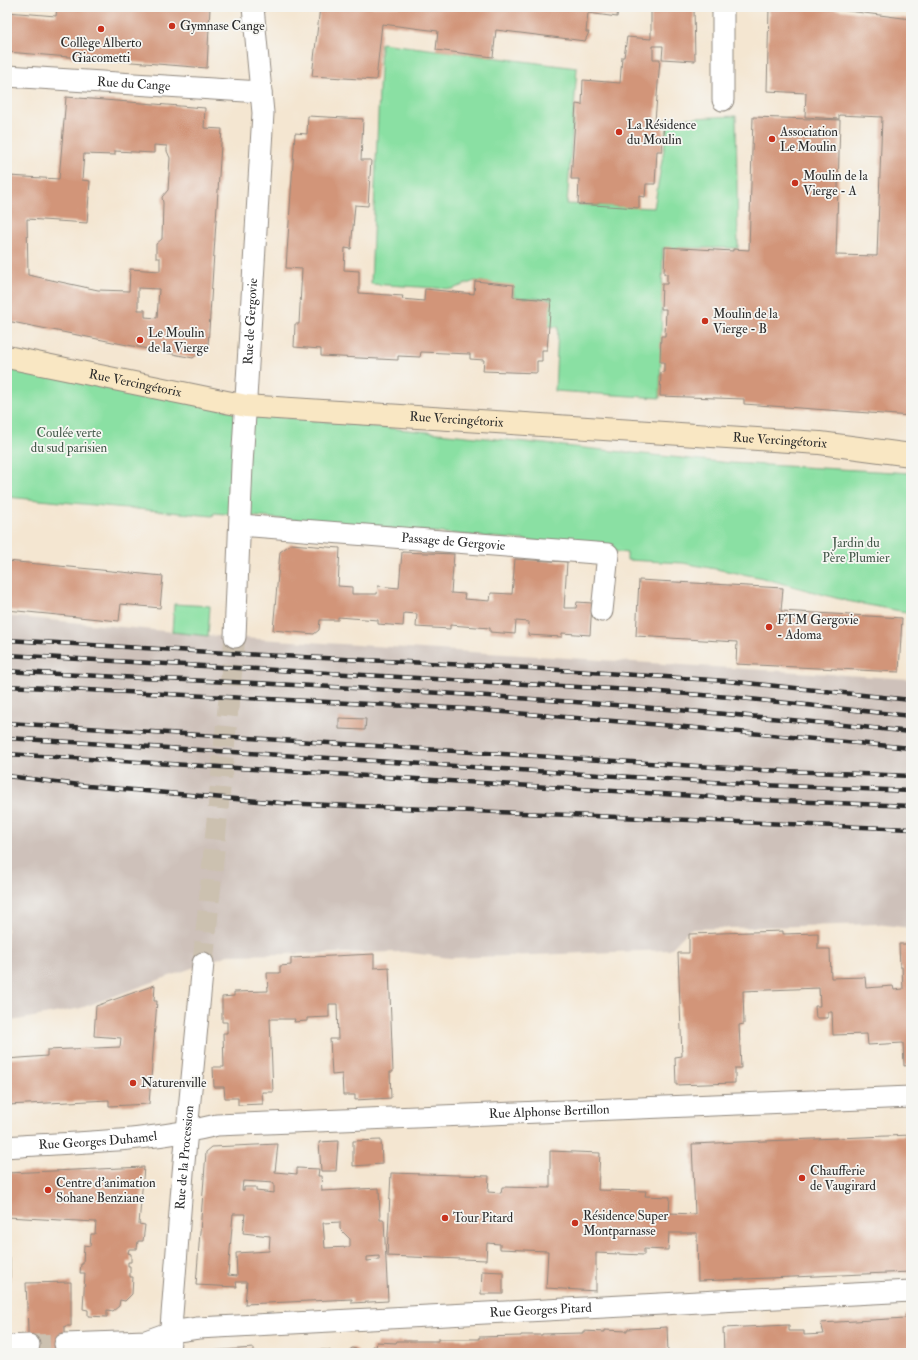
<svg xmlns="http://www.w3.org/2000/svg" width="918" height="1360" font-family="'IM FELL Double Pica',serif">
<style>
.industrial{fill:#cec1ba}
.green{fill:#8ae0a3;stroke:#5a8667}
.building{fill:#d29579;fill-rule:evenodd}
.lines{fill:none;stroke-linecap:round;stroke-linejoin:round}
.street-tunnel{stroke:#ccc1b0;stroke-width:21;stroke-dasharray:21 10;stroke-linecap:butt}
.street-casing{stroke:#90887e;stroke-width:23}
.secondary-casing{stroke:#90887e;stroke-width:24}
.street{stroke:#fff;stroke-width:21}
.secondary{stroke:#f9e7c3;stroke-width:22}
.rail-casing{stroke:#2b2b2b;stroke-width:4.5}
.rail{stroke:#f6f6f2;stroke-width:3;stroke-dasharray:9;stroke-linecap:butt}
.poi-dot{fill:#c8321e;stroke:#f6f6f2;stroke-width:1.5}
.labels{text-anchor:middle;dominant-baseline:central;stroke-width:3.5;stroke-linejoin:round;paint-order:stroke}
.poi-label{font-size:13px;fill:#2b2b2b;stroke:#f6f6f2;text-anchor:start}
.street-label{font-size:13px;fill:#2b2b2b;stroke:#f6f6f2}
.park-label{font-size:13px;fill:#435849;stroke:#f6f6f2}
</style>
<rect width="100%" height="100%" fill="#f6f6f2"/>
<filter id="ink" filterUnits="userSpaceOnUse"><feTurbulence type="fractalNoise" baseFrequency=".025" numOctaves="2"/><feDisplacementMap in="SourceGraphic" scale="8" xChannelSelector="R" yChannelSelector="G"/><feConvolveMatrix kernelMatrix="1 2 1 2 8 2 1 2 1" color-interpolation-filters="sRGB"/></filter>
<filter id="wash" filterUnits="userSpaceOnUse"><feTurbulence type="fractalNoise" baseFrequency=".012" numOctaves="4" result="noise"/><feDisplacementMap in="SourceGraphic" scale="16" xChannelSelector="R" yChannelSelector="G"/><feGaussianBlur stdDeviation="0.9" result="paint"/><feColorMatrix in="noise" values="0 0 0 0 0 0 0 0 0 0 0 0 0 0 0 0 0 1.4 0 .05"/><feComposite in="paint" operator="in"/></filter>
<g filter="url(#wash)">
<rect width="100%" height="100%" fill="#f4e6d1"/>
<polygon class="industrial" points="7,616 227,637 911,679 911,928 877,924 690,929 670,950 450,958 404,952 228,955 81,1008 7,1022"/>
<g class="green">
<polygon points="381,43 577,68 567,204 654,208 669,119 736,116 738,248 663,248 660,398 555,391 558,327 548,326 550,299 514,297 513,286 475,281 452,289 371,284"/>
<polygon points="7,366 242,413 730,463 911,473 911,613 847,601 759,577 683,563 627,560 627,553 535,541 214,513 213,516 7,497"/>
<polygon points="174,604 210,606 208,636 172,632"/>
</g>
<g id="blocks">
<g class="building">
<polygon points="57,7 210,7 207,68 7,52 7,12 56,16"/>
<polygon points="320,7 618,7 617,17 588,13 586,32 589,32 585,41 496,30 493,57 436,50 438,31 382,24 376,80 312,76"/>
<polygon points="651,7 694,7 695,61 662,59 663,46 653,46 653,59 660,59 655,121 664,121 662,151 657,151 655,184 646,184 645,197 639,196 639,208 578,204 579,179 571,179 576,104 582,105 583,80 620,83 622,57 624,57 627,37 651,39"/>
<polygon points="769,7 817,7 911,19 911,416 744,404 744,399 660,396 661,372 664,372 664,362 660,362 661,336 665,336 666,309 661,309 662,284 667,284 667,274 664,274 665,247 733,251 733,249 749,250 753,117 840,120 836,255 877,256 882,117 839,115 839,119 805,117 806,93 767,91"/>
<path d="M 66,97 L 205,108 L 204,128 L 222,129 L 208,346 L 193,358 L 7,321 L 7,201 L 9,176 L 59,179 ZM 154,145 L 167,146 L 167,151 L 170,158 L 168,190 L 162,197 L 163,203 L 162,239 L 156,244 L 156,258 L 160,258 L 160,271 L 130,269 L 129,291 L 98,290 L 28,275 L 27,219 L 87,223 L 90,181 L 82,180 L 84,154 L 115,155 L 115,151 L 154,153 ZM 138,288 L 159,289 L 157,318 L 145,317 L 145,310 L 138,310 Z"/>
<polygon points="308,116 363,119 361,160 371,160 368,206 355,205 351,249 345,248 344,270 359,271 359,293 403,296 402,299 424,301 425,289 474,294 475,281 514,285 513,297 551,300 547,350 542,350 542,361 537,361 537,373 483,371 484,360 470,359 470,354 421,352 420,357 398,356 398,360 321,356 321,349 294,347 295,324 299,324 302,269 286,268 295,133 307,134"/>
<polygon points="291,544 340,548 338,586 352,587 352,594 377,594 378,586 399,588 402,552 454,554 451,593 465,594 464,599 490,601 491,593 512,594 515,559 567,562 564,608 576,608 577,602 592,603 590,635 562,633 562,637 528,635 529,622 516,621 515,634 490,632 490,628 450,625 450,629 416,627 417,614 404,613 403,626 378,624 378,620 338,617 338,620 320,620 319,630 314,634 273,630 280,552"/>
<polygon points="7,561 163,576 160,608 121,604 119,621 7,610"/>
<polygon points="639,580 783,588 781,611 902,618 899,672 736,664 737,642 636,636"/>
<polygon points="339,718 366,719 365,730 339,729"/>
<polygon points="783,931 783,934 818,933 818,949 830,949 831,978 865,977 866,988 893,986 894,990 903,989 902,967 900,967 899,944 911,944 911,1065 904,1066 903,1043 868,1045 867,1034 833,1035 832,1012 828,1012 828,1018 816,1018 815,1006 820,1006 819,988 743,991 744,1024 739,1025 741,1068 735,1068 735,1083 676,1085 675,1057 682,1056 678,953 689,953 689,934"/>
<polygon points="374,954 374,968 389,967 393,1072 390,1072 391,1098 355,1100 355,1095 343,1095 342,1074 332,1075 330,1039 338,1039 337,1004 329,1004 329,1017 307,1018 307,1021 294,1022 295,1019 270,1019 273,1092 262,1092 263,1104 238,1105 238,1098 225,1098 224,1087 214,1087 213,1067 224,1067 223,1033 227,1033 227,1022 222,1022 222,997 234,996 234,992 268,991 267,973 280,973 280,966 291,965 291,958"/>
<polygon points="155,985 154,1001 157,1001 149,1104 109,1106 109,1100 7,1105 7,1059 47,1056 47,1050 120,1047 121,1038 94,1036 96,1006"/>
<polygon points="911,1135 911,1272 698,1281 697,1233 669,1233 668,1250 644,1249 644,1255 596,1253 596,1291 546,1288 548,1251 500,1249 500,1244 487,1243 486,1260 387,1256 391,1173 489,1176 488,1192 501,1193 502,1187 550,1188 550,1151 600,1153 598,1190 646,1191 645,1196 670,1197 669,1213 695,1214 692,1144"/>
<polygon points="381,1140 382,1164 353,1166 353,1141"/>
<polygon points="338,1141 336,1171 321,1171 319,1142"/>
<path d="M 278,1144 L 275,1172 L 297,1174 L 297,1168 L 319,1169 L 318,1176 L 321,1176 L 322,1191 L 379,1188 L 380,1220 L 384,1220 L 388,1301 L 352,1303 L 352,1299 L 245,1304 L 247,1282 L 236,1282 L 237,1287 L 196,1285 L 206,1152 L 212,1147 ZM 243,1181 L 274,1183 L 274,1193 L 256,1191 L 256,1187 L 244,1187 L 244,1190 L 242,1190 ZM 233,1214 L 245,1214 L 243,1233 L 270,1236 L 269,1251 L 236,1253 L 237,1276 L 228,1275 ZM 340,1222 L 340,1229 L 350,1239 L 350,1247 L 325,1248 L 323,1223 ZM 379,1256 L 379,1260 L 367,1261 L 367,1257 Z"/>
<polygon points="144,1167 139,1224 145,1225 143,1241 138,1241 137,1249 129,1249 128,1253 131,1254 131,1262 128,1262 128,1266 130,1266 130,1277 133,1277 132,1294 125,1301 120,1300 119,1306 113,1311 107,1310 107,1317 88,1316 88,1310 83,1309 85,1273 80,1273 81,1264 83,1264 84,1245 90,1246 91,1234 95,1234 96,1222 7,1217 7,1173"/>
<polygon points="7,1258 10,1258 10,1286 7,1285"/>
<polygon points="482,1271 503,1272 503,1294 481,1294"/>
<polygon points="71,1282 71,1326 65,1326 65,1353 29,1353 26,1283"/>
<polygon points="911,1314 911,1353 724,1353 723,1328 789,1325 789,1331 804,1331 804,1335 824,1334 821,1323 906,1318 905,1315"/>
<polygon points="667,1327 668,1353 371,1353 372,1346 376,1347 377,1342 396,1343 397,1341 438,1341 438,1339 479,1339 479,1337 521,1336 521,1335 542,1335 542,1334 583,1333 583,1331 604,1332 604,1330 627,1331 627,1329"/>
<polygon points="254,1348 254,1353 205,1353 208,1351"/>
<polygon points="352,1348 356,1349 360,1353 346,1353"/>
<polygon points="314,1350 329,1350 333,1353 291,1353"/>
</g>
</g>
</g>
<g filter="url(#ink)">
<use href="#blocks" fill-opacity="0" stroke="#90887e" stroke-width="1"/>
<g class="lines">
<g class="street-tunnel">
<polyline points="203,963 235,637"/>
<polyline points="29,1345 65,1344"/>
</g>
<defs>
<g id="street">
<path id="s1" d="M 7,76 L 261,92"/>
<polyline points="723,100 723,7"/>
<path id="s2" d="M 240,525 L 608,554 L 602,611"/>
<path id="s3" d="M 235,637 L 242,465 L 263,113 L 253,7"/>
<path id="s4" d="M 7,1147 C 77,1142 148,1142 217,1125 L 911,1097"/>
<path id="s5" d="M 65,1344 L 146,1341 L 171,1332 L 198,1328 L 911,1291"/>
<polyline points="7,1346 29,1345"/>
<path id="s6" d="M 169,1353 L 183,1173 L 203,963"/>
</g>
<g id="secondary">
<path id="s7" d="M 7,357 L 246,406 L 820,443 L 911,455"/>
</g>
</defs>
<use href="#street" class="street-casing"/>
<use href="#secondary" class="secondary-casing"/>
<use href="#street" class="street"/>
<use href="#secondary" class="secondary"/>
<defs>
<g id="rail">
<polyline points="7,640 261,655 529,668 727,681 911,700"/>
<polyline points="7,655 632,690 730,697 911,716"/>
<path d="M 7,671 C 102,677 198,680 294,685 C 500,695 706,710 911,732"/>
<polyline points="7,686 468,709 674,726 911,748"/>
<polyline points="7,723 761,770 911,776"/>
<polyline points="7,738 761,785 911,791"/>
<polyline points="7,754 761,800 911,806"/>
<polyline points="7,776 88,786 281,803 911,829"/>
</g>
</defs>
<use href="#rail" class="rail-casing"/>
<use href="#rail" class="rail"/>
</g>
</g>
<g class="poi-dot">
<circle cx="172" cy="26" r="4"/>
<circle cx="101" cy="29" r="4"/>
<circle cx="619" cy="132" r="4"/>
<circle cx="772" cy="139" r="4"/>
<circle cx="795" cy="183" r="4"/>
<circle cx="705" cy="321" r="4"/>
<circle cx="140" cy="340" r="4"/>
<circle cx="769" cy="627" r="4"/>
<circle cx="133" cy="1083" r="4"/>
<circle cx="802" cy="1178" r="4"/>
<circle cx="48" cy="1190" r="4"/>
<circle cx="445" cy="1218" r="4"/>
<circle cx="575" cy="1223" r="4"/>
</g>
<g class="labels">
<g class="poi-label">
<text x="180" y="26">Gymnase Cange</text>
<text x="101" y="43" text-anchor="middle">Collège Alberto<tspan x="101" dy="15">Giacometti</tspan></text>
<text x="627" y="125">La Résidence<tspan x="627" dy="15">du Moulin</tspan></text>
<text x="780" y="132">Association<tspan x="780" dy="15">Le Moulin</tspan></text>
<text x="803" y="176">Moulin de la<tspan x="803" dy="15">Vierge - A</tspan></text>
<text x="713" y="314">Moulin de la<tspan x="713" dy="15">Vierge - B</tspan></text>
<text x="148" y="333">Le Moulin<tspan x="148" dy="15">de la Vierge</tspan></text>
<text x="777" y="620">FTM Gergovie<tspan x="777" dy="15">- Adoma</tspan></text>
<text x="141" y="1083">Naturenville</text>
<text x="810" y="1171">Chaufferie<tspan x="810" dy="15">de Vaugirard</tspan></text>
<text x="56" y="1183">Centre d'animation<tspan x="56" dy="15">Sohane Benziane</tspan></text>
<text x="583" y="1216">Résidence Super<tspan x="583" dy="15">Montparnasse</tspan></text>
<text x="453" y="1218">Tour Pitard</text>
</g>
<g class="street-label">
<text stroke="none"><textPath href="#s1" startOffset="127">Rue du Cange</textPath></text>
<text stroke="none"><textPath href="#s3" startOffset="316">Rue de Gergovie</textPath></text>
<text stroke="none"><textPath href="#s7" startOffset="131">Rue Vercingétorix</textPath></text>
<text stroke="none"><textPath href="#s7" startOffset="455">Rue Vercingétorix</textPath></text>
<text stroke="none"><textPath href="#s7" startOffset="779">Rue Vercingétorix</textPath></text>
<text stroke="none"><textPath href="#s2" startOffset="214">Passage de Gergovie</textPath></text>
<text stroke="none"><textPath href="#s4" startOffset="544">Rue Alphonse Bertillon</textPath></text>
<text stroke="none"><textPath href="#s4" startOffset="91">Rue Georges Duhamel</textPath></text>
<text stroke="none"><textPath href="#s6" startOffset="196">Rue de la Procession</textPath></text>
<text stroke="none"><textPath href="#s5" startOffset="478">Rue Georges Pitard</textPath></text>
</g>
<g class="park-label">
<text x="69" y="433">Coulée verte<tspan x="69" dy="15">du sud parisien</tspan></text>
<text x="856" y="543">Jardin du<tspan x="856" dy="15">Père Plumier</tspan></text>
</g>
</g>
<rect width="918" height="1360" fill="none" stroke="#f6f6f2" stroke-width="24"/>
</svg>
